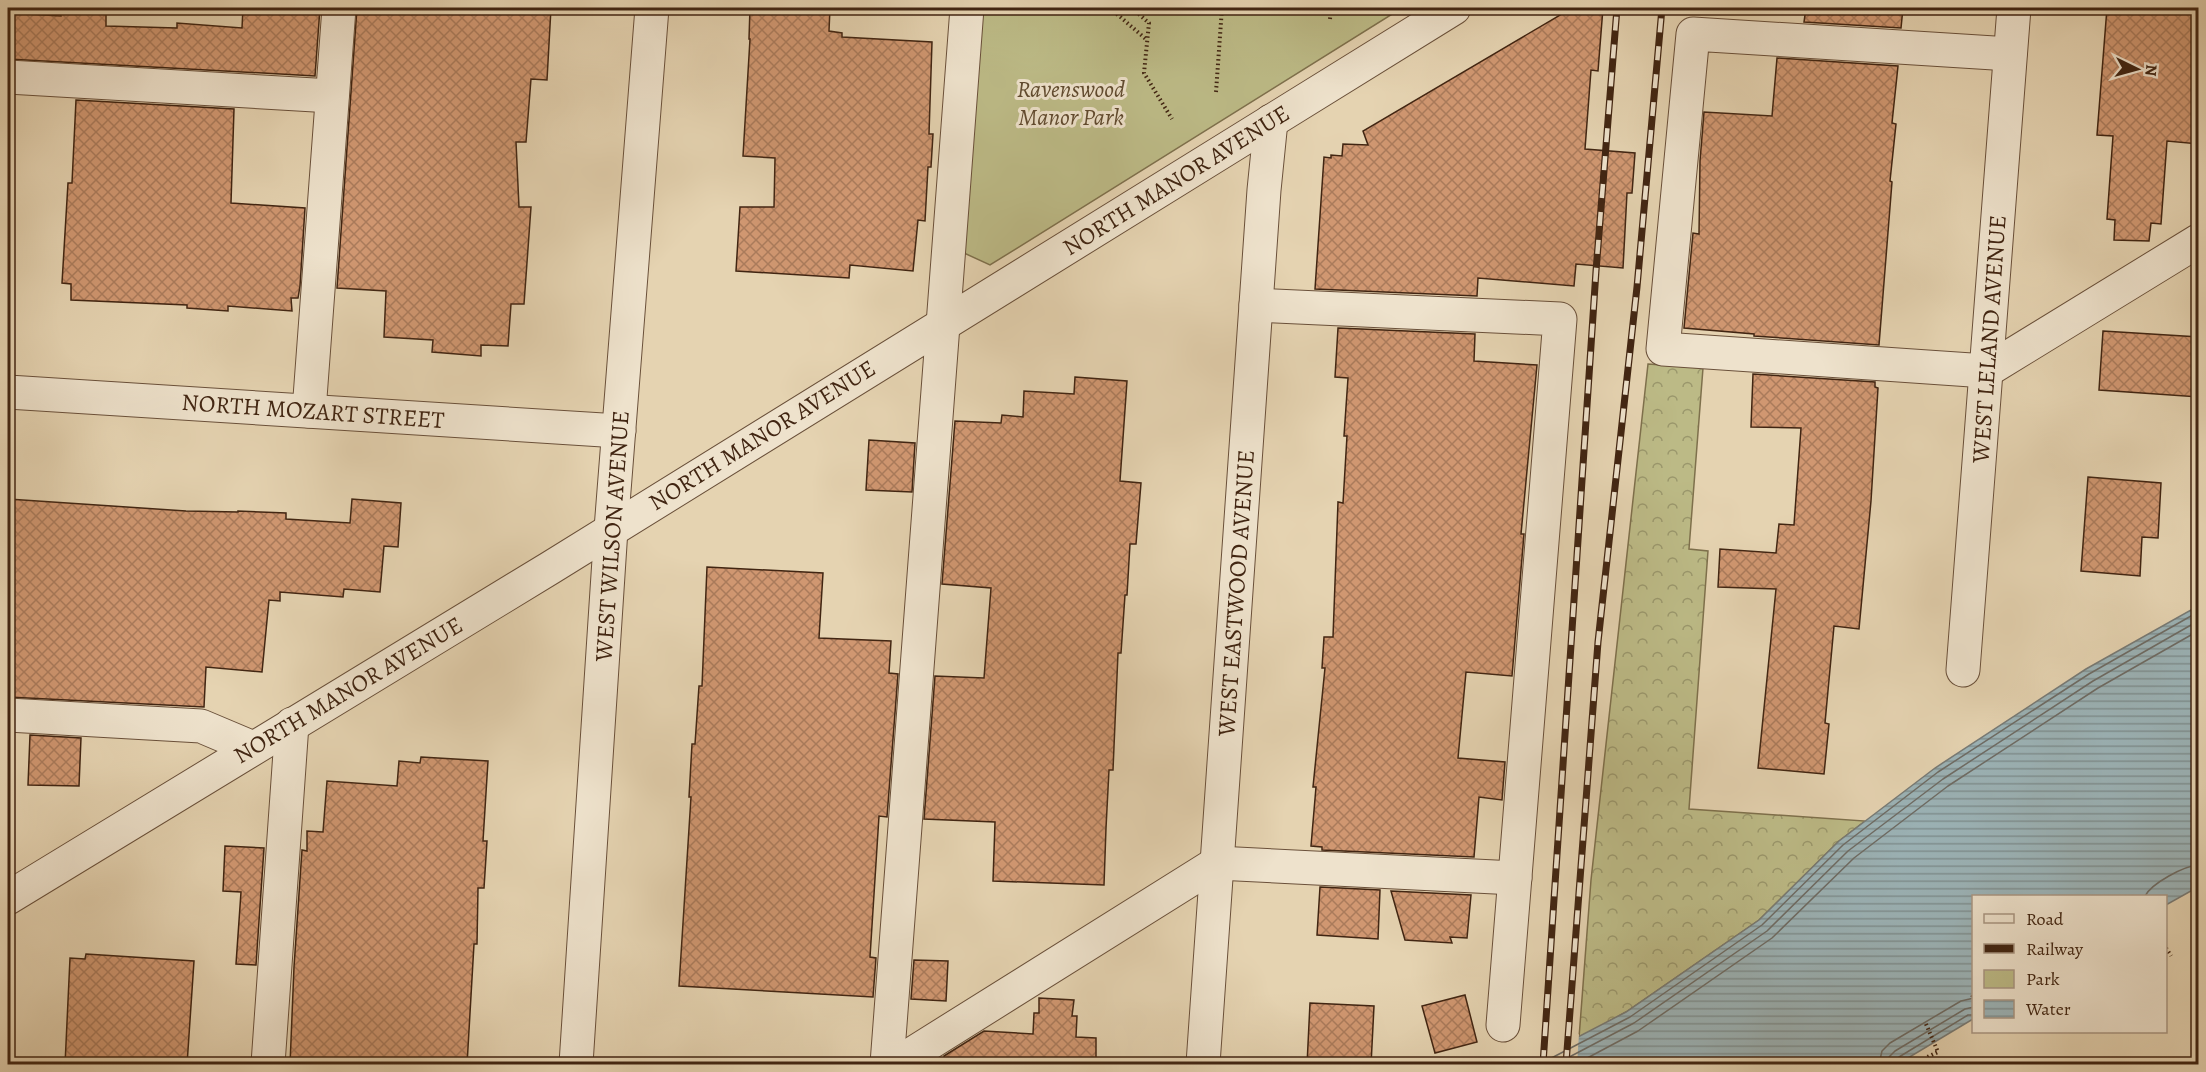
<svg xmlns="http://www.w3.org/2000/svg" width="2206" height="1072" font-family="Alegreya,serif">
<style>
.green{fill:#bcba86;stroke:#7e704c;stroke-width:1.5}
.forest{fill:url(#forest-crowns);stroke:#7e704c;stroke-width:1.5}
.water{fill:url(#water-rules);stroke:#787b76;stroke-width:1.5}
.pier{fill:#e5d3b1}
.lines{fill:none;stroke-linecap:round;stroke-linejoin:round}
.shore{stroke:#6e6c65;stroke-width:1.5}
.building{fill:url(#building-cross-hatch);stroke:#412512;stroke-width:1.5}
.minor-casing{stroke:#6a503a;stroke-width:35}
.path{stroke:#412512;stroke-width:4;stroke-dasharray:1.5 3;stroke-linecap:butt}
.minor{stroke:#eee2cc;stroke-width:33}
.rail-casing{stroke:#412512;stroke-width:7}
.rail{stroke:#eee2cc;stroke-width:4.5;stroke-dasharray:14;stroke-linecap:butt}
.labels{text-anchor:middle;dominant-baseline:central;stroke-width:6;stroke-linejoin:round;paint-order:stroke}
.park-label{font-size:24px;font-style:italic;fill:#604a2f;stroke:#eee2cc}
.street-label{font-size:24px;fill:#412512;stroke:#eee2cc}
</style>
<defs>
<pattern id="forest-crowns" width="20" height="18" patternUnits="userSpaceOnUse" patternTransform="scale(1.5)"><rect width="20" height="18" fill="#bcba86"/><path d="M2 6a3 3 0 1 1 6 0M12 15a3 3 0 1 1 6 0" fill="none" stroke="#9a976c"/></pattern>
<pattern id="water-rules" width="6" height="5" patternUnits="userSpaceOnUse" patternTransform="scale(1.5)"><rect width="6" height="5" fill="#9cb4b8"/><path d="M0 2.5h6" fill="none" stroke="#819294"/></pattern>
<pattern id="building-cross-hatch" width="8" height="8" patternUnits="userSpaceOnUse" patternTransform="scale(1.5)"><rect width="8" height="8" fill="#d09771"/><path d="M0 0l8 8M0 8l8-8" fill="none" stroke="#aa7b5b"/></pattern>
</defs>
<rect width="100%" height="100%" fill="#e5d3b1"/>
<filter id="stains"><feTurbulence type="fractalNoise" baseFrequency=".00333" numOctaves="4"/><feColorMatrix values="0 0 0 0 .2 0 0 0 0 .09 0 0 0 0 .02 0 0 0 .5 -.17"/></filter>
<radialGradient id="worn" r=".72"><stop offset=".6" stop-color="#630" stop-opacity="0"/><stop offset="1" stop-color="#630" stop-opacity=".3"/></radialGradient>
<polygon class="green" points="983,8 1402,8 990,265 964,253"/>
<polygon class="forest" points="1648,364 1703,368 1689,549 1708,551 1689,809 1865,821 1839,841 1759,920 1626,1012 1579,1038 1591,880"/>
<polygon class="water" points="2198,606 2198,887 2166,905 2166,896 1974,896 1973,1019 1898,1064 1526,1064 1626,1012 1759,920 1839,841 1935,768 2086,669"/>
<polygon class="pier" points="1579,1034 1577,1064 1528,1064 1529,1060"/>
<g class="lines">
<g class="shore">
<path d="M 2145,896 C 2152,883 2184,866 2198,865"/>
<polyline points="1540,1064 1630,1017 1762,925 1843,845 1938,772 2089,674 2198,612"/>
<polyline points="1556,1064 1634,1023 1767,931 1848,851 1943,779 2093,681 2198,621"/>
<polyline points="1576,1064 1638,1031 1772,938 1854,858 1948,786 2098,688 2198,631"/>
<polyline points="1879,1064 1882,1051 1890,1043 1961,1001 1974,998"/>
<polyline points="1888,1064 1889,1057 1895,1051 1965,1009 1974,1007"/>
<polyline points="1896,1064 1899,1057 1968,1015 1974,1015"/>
</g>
</g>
<g class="building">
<polygon points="243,8 320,8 315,76 8,59 8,13 61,16 61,11 106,13 106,26 177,28 177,23 242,28"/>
<polygon points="357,8 551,8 547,80 531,79 526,142 516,142 519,207 531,207 524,304 511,304 508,346 481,345 481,356 432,352 433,340 384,337 386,291 337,288"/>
<polygon points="750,8 830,8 829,31 842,33 842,37 932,42 929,134 933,134 931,167 928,167 925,221 918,220 913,271 850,265 849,278 736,271 740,207 774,207 775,158 743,156 750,39 749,39"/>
<polygon points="1572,8 1603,8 1598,71 1591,70 1585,149 1635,153 1632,193 1627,193 1623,268 1576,264 1574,286 1478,278 1477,296 1315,289 1324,157 1331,158 1331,155 1342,156 1343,144 1368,145 1363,131"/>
<polygon points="1806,8 1903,8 1901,28 1804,22"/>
<polygon points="2107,8 2199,8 2199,144 2167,141 2161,224 2151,223 2149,241 2114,240 2115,220 2107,219 2113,136 2097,135"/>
<polygon points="1777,58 1898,66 1892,123 1896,124 1890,181 1892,182 1879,345 1754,336 1754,334 1684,328 1693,233 1699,234 1700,161 1704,112 1772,116"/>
<polygon points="76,100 234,109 231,203 305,208 300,286 298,298 291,298 292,311 228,306 228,311 187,308 187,305 71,300 71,284 62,283 68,183 72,183"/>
<polygon points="1338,328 1475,334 1474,361 1537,365 1521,534 1524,534 1512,676 1466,672 1458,758 1505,762 1502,800 1479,797 1474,857 1322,850 1322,847 1311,846 1316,787 1313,787 1325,668 1322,668 1324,637 1333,637 1338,502 1343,503 1347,436 1344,436 1348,378 1335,377"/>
<polygon points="2103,331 2199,337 2199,397 2099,390"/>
<polygon points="1753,374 1875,382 1875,387 1878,388 1871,501 1859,629 1834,626 1825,723 1829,724 1824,774 1758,768 1776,589 1718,587 1720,549 1776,553 1779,524 1794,525 1801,428 1751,427"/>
<polygon points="1075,377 1127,381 1120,481 1141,483 1136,544 1130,544 1127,595 1125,595 1121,653 1118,653 1113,770 1109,770 1106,828 1104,885 993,881 995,822 924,819 935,676 984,678 991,588 942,584 955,421 1001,423 1002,415 1023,417 1024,391 1074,394"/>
<polygon points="869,440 915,443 912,492 866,490"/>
<polygon points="2088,477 2161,483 2158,538 2142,537 2140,576 2081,571"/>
<polygon points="8,499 186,511 238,512 238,511 286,513 286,519 350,523 352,499 401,503 398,547 384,546 380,592 344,589 343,597 280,592 280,601 269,600 262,672 206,667 204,707 8,697"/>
<polygon points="707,567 823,573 819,638 891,641 889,673 898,674 887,817 879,816 870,957 876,958 873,997 679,986 691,797 689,797 692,744 695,744 699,686 702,686"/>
<polygon points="30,735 81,738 79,786 28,785"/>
<polygon points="421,757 488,761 483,841 487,841 484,888 478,888 477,944 474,944 467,1065 290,1065 294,967 302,850 307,851 307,831 323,832 327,781 397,786 399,761 420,763"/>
<polygon points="225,846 264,848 256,965 236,964 241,892 223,891"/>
<polygon points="1320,887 1380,890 1378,939 1317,935"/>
<polygon points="1391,891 1471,895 1467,938 1450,937 1452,943 1405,940"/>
<polygon points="86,954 194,961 187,1065 65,1065 70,958 85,959"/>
<polygon points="914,960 948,961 946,1001 911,999"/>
<polygon points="1465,995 1477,1042 1435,1053 1422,1006"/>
<polygon points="1039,998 1074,1000 1072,1016 1077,1016 1076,1037 1096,1038 1096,1065 945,1065 944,1056 984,1031 1033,1034 1034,1013 1039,1013"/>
<polygon points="1310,1003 1374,1006 1371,1065 1307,1065"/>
</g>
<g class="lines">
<defs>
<g id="minor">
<polyline points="2010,54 1693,34 1663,349 1986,371 2198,241"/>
<polyline points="8,77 332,96"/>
<polyline points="1256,305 1560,319 1503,1025"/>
<polyline points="8,392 619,431"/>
<polyline points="309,411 339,8"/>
<polyline points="1963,670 2014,8"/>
<polyline points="8,715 201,726 253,748"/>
<polyline points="8,898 550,568 1454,8"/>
<polyline points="268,1064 292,724"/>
<polyline points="576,1064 611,529 652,8"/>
<polyline points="887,1064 967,8"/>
<polyline points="896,1064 1217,863 1515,878"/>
<polyline points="1203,1064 1264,190 1271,121"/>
</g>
</defs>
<use href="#minor" class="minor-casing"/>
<g class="path">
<polyline points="1110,8 1147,40"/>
<polyline points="1132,8 1149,23 1144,73 1172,119"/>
<polyline points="1330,19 1331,8"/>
<polyline points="1216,92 1222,8"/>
<polyline points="2166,948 2171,956"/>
<polyline points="1972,995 1974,998"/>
<polyline points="1926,1024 1938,1052 1925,1058 1929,1064"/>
</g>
<use href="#minor" class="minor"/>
<defs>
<g id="rail">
<polyline points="1543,1064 1596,271 1617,8"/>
<polyline points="1566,1064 1598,642 1637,287 1662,8"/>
</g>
</defs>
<use href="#rail" class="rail-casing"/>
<use href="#rail" class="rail"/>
</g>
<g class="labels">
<g class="park-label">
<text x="1071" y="89">Ravenswood<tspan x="1071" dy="28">Manor Park</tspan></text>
</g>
<g class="street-label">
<text transform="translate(1176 180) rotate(-32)">NORTH MANOR AVENUE</text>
<text transform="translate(1989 339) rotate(-86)">WEST LELAND AVENUE</text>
<text transform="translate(313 411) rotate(4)">NORTH MOZART STREET</text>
<text transform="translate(762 435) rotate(-32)">NORTH MANOR AVENUE</text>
<text transform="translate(612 536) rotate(-86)">WEST WILSON AVENUE</text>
<text transform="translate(1236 593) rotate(-86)">WEST EASTWOOD AVENUE</text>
<text transform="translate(348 690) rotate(-31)">NORTH MANOR AVENUE</text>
</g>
</g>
<rect width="2206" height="1072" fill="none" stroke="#e5d3b1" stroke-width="30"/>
<rect x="9" y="9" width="2188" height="1054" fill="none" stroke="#412512" stroke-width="3"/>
<rect x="15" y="15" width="2176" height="1042" fill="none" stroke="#412512" stroke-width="1.5"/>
<rect x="1972" y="895" width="195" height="138" fill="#eee2cc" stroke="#a99682" stroke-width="1.5"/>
<rect x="1984" y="914" width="30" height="9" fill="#eee2cc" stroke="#a99682" stroke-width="1.5"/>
<text x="2026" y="925" font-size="18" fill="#412512">Road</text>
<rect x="1984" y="944" width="30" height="9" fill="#412512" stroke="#a99682" stroke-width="1.5"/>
<text x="2026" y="955" font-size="18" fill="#412512">Railway</text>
<rect x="1984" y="970" width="30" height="18" fill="#bcba86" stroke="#a99682" stroke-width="1.5"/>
<text x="2026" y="985" font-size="18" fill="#412512">Park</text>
<rect x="1984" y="1000" width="30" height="18" fill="url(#water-rules)" stroke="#a99682" stroke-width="1.5"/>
<text x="2026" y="1015" font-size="18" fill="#412512">Water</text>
<g transform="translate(2137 69) rotate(95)" stroke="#eee2cc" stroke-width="4.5" paint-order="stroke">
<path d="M0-4.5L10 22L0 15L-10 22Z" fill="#412512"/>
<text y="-9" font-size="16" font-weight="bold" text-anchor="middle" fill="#412512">N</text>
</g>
<rect width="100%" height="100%" filter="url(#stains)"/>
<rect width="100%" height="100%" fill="url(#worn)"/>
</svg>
